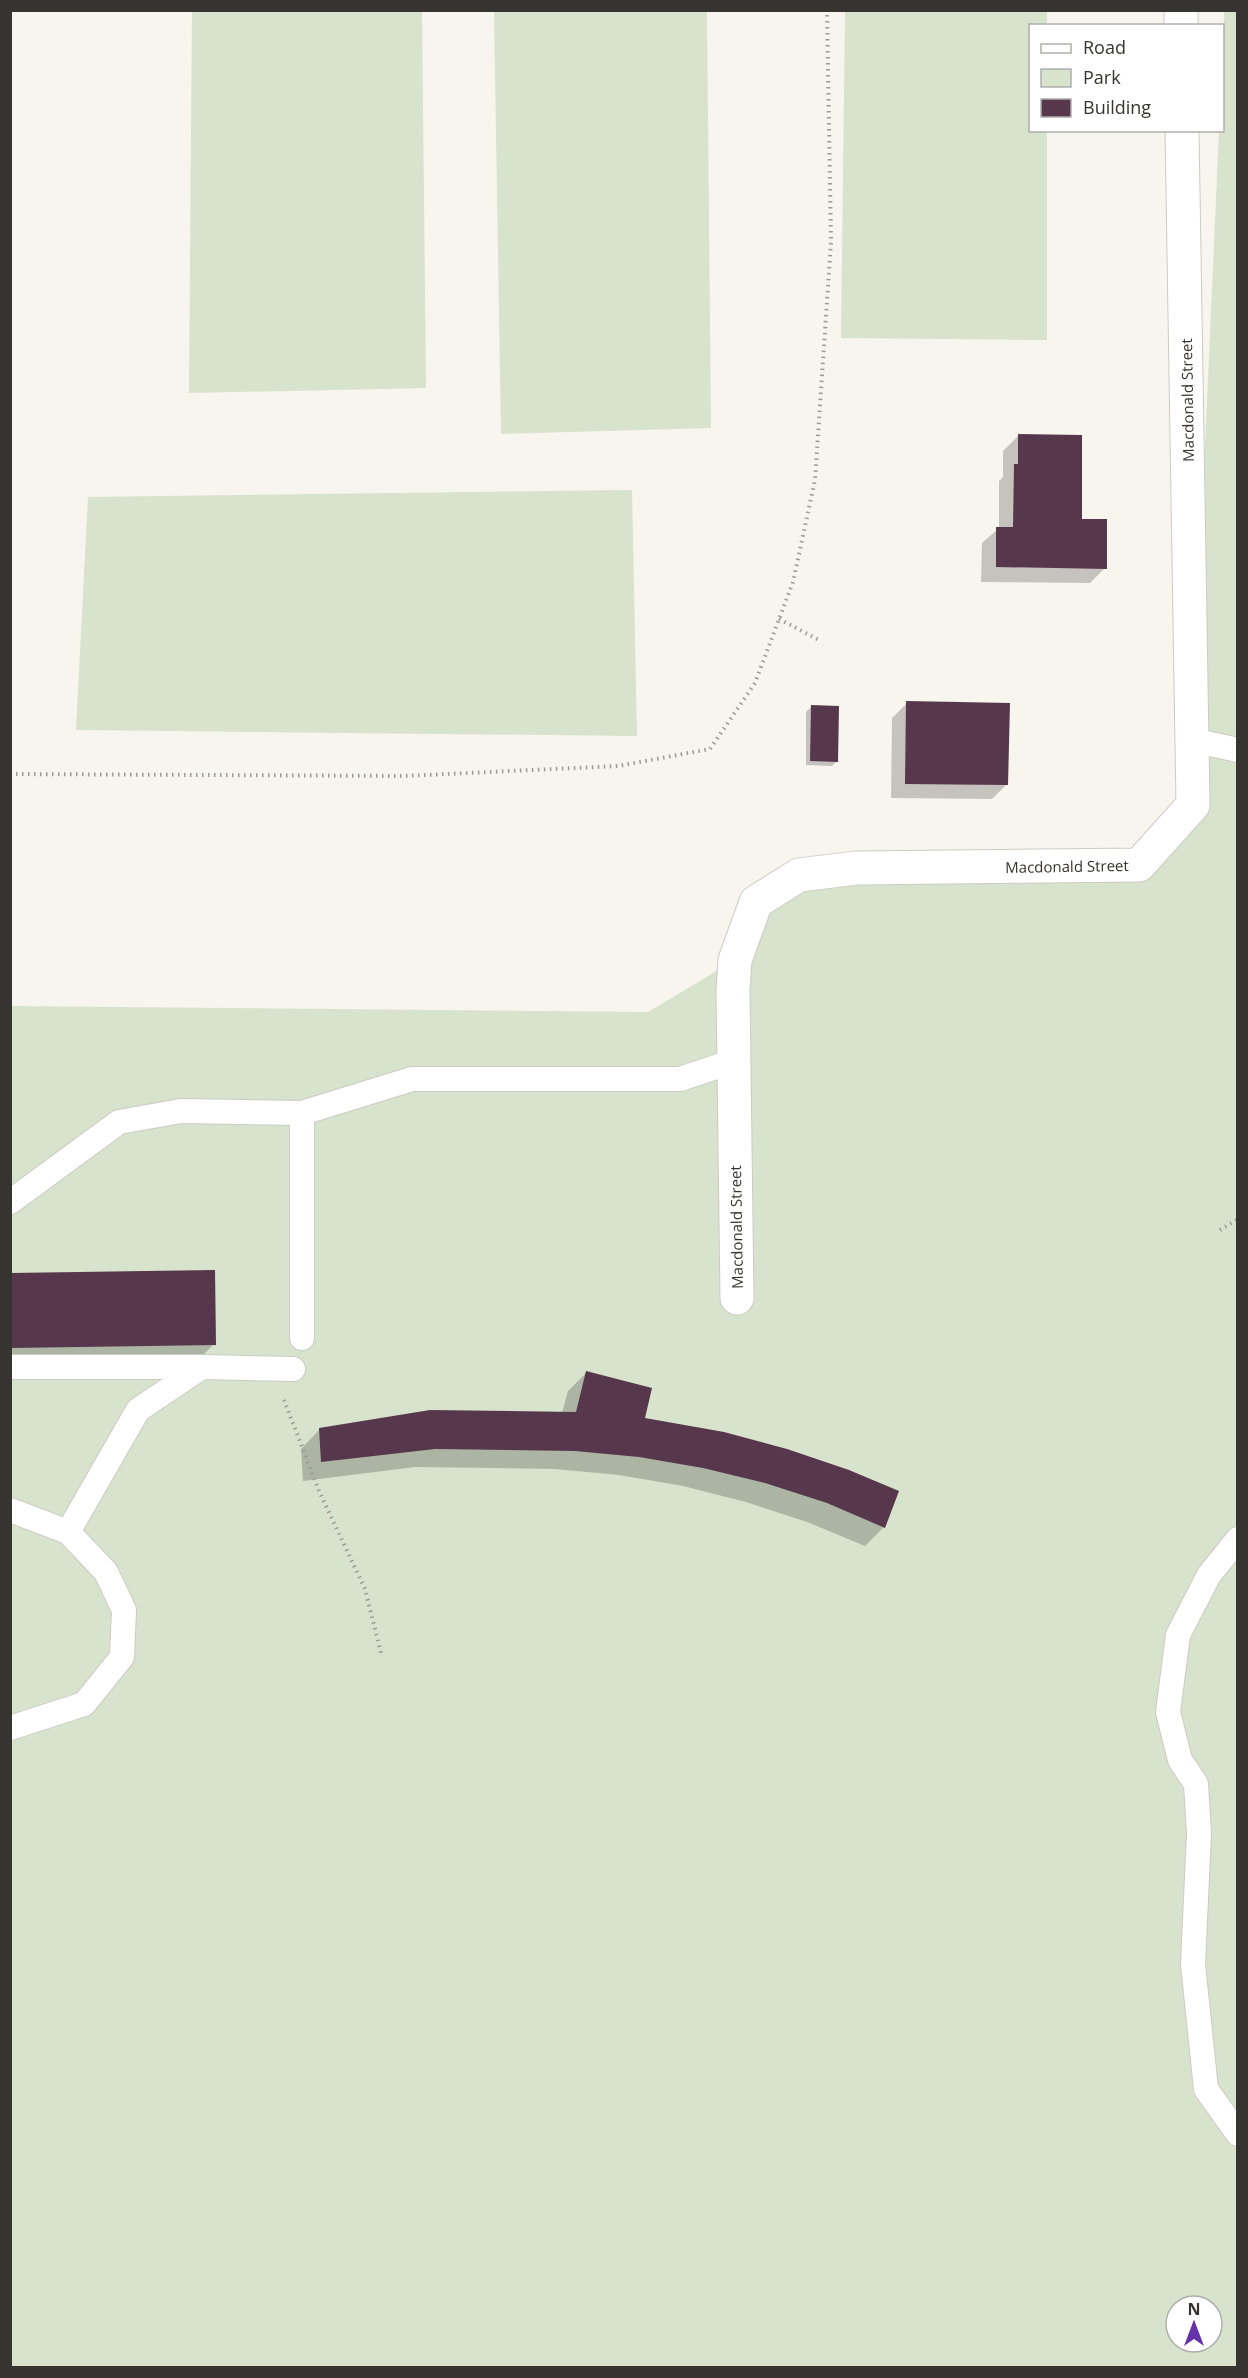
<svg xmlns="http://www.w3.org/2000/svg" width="1248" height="2378" font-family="'Open Sans',sans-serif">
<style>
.green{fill:#d7e3cc;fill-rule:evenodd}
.shadow{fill:#0003}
.building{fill:#56374b}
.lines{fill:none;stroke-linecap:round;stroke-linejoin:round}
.service-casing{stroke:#cecac5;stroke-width:26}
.minor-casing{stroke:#cecac5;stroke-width:35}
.path{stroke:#9c9a95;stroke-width:4;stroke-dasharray:1.5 4.5;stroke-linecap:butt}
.service{stroke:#fff;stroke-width:24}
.minor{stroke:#fff;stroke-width:33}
.labels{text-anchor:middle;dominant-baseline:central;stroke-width:6;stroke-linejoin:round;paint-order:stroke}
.street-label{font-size:15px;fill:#353431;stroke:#fff}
</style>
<rect width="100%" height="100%" fill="#f8f4ee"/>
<g class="green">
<polygon points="192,11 422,11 426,388 189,393"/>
<polygon points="494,11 707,11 711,428 501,434"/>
<polygon points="845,11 1047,11 1047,25 1030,26 1030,130 1047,131 1047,340 841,338"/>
<path d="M 1224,11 L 1237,11 L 1237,2367 L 11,2368 L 11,1006 L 648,1012 L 735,960 L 756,902 L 799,875 L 1140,865 L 1193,804 L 1192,740 L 1219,131 L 1222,130 ZM 1176,2306 L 1212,2306 L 1212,2342 L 1176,2342 Z"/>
<polygon points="632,490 637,736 76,730 88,497"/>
</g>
<g class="shadow">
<polygon points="1018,436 1080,520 1105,568 1090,583 981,582 982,543 999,528 999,481 1003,477 1003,451"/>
<polygon points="907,703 1007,784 992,799 891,798 892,718"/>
<polygon points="811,707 837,761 832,766 806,765 806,712"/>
<polygon points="10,1275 214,1344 199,1359 10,1362"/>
<polygon points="587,1372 643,1419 884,1527 865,1546 807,1522 746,1502 683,1486 619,1475 555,1469 415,1467 303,1481 301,1449 320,1429 562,1413 568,1391"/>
</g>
<g class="building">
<polygon points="1018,434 1082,435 1082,519 1107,519 1107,569 996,567 996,527 1013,527 1014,464 1018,464"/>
<polygon points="906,701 1010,703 1008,785 905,784"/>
<polygon points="811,705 839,706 838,762 810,761"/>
<polygon points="215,1270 216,1345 10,1348 10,1273"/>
<polygon points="586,1371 652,1388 645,1418 724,1432 787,1449 849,1470 899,1491 885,1528 827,1503 765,1483 703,1468 639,1457 575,1451 435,1449 321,1462 319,1428 430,1410 576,1412"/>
</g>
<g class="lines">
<defs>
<g id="service">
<polyline points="1192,740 1238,750"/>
<polyline points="302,1113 302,1338"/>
<polyline points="10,1202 119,1122 181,1111 302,1113 412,1079 680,1079 734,1061"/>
<polyline points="10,1367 202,1367"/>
<polyline points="10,1510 68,1532 106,1572 124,1610 122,1657 84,1704 10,1728"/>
<polyline points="68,1532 138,1410 202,1367 293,1369"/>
<polyline points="1238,1539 1209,1575 1178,1635 1168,1712 1180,1760 1196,1784 1199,1833 1193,1964 1206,2089 1238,2134"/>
</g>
<g id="minor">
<polyline points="1181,10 1181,26"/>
<polyline points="737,1298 733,990 735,960 756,902 799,875 856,868 1139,865 1193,805 1182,130"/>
</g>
</defs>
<use href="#service" class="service-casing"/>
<use href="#minor" class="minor-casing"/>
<g class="path">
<polyline points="779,619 821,641"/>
<polyline points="10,774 403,776 618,766 710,749 755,683 793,582 815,480 831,242 827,10"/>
<polyline points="1220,1230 1238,1219"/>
<polyline points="284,1400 319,1491 365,1589 382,1657"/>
</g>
<use href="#service" class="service"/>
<use href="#minor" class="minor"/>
</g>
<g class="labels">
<g class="street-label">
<text transform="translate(1187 400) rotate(-91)">Macdonald Street</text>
<text transform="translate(1067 866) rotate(-1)">Macdonald Street</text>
<text transform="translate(736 1227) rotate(-91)">Macdonald Street</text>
</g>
</g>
<rect width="1248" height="2378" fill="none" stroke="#353431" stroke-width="24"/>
<rect x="1029" y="24" width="195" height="108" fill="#ffffff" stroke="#aeaead" stroke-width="1.5"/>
<rect x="1041" y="44" width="30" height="9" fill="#ffffff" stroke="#aeaead" stroke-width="1.5"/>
<text x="1083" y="54" font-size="18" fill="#353431">Road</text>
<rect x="1041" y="69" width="30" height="18" fill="#d7e3cc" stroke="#aeaead" stroke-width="1.5"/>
<text x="1083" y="84" font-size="18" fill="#353431">Park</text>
<rect x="1041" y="99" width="30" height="18" fill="#56374b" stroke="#aeaead" stroke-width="1.5"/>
<text x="1083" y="114" font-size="18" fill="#353431">Building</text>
<g transform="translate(1194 2324)"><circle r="28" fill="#ffffff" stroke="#aeaead" stroke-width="1.5"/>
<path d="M0-4.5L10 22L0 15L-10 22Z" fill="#6632a9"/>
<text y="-9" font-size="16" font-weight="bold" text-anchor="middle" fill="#353431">N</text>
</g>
</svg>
